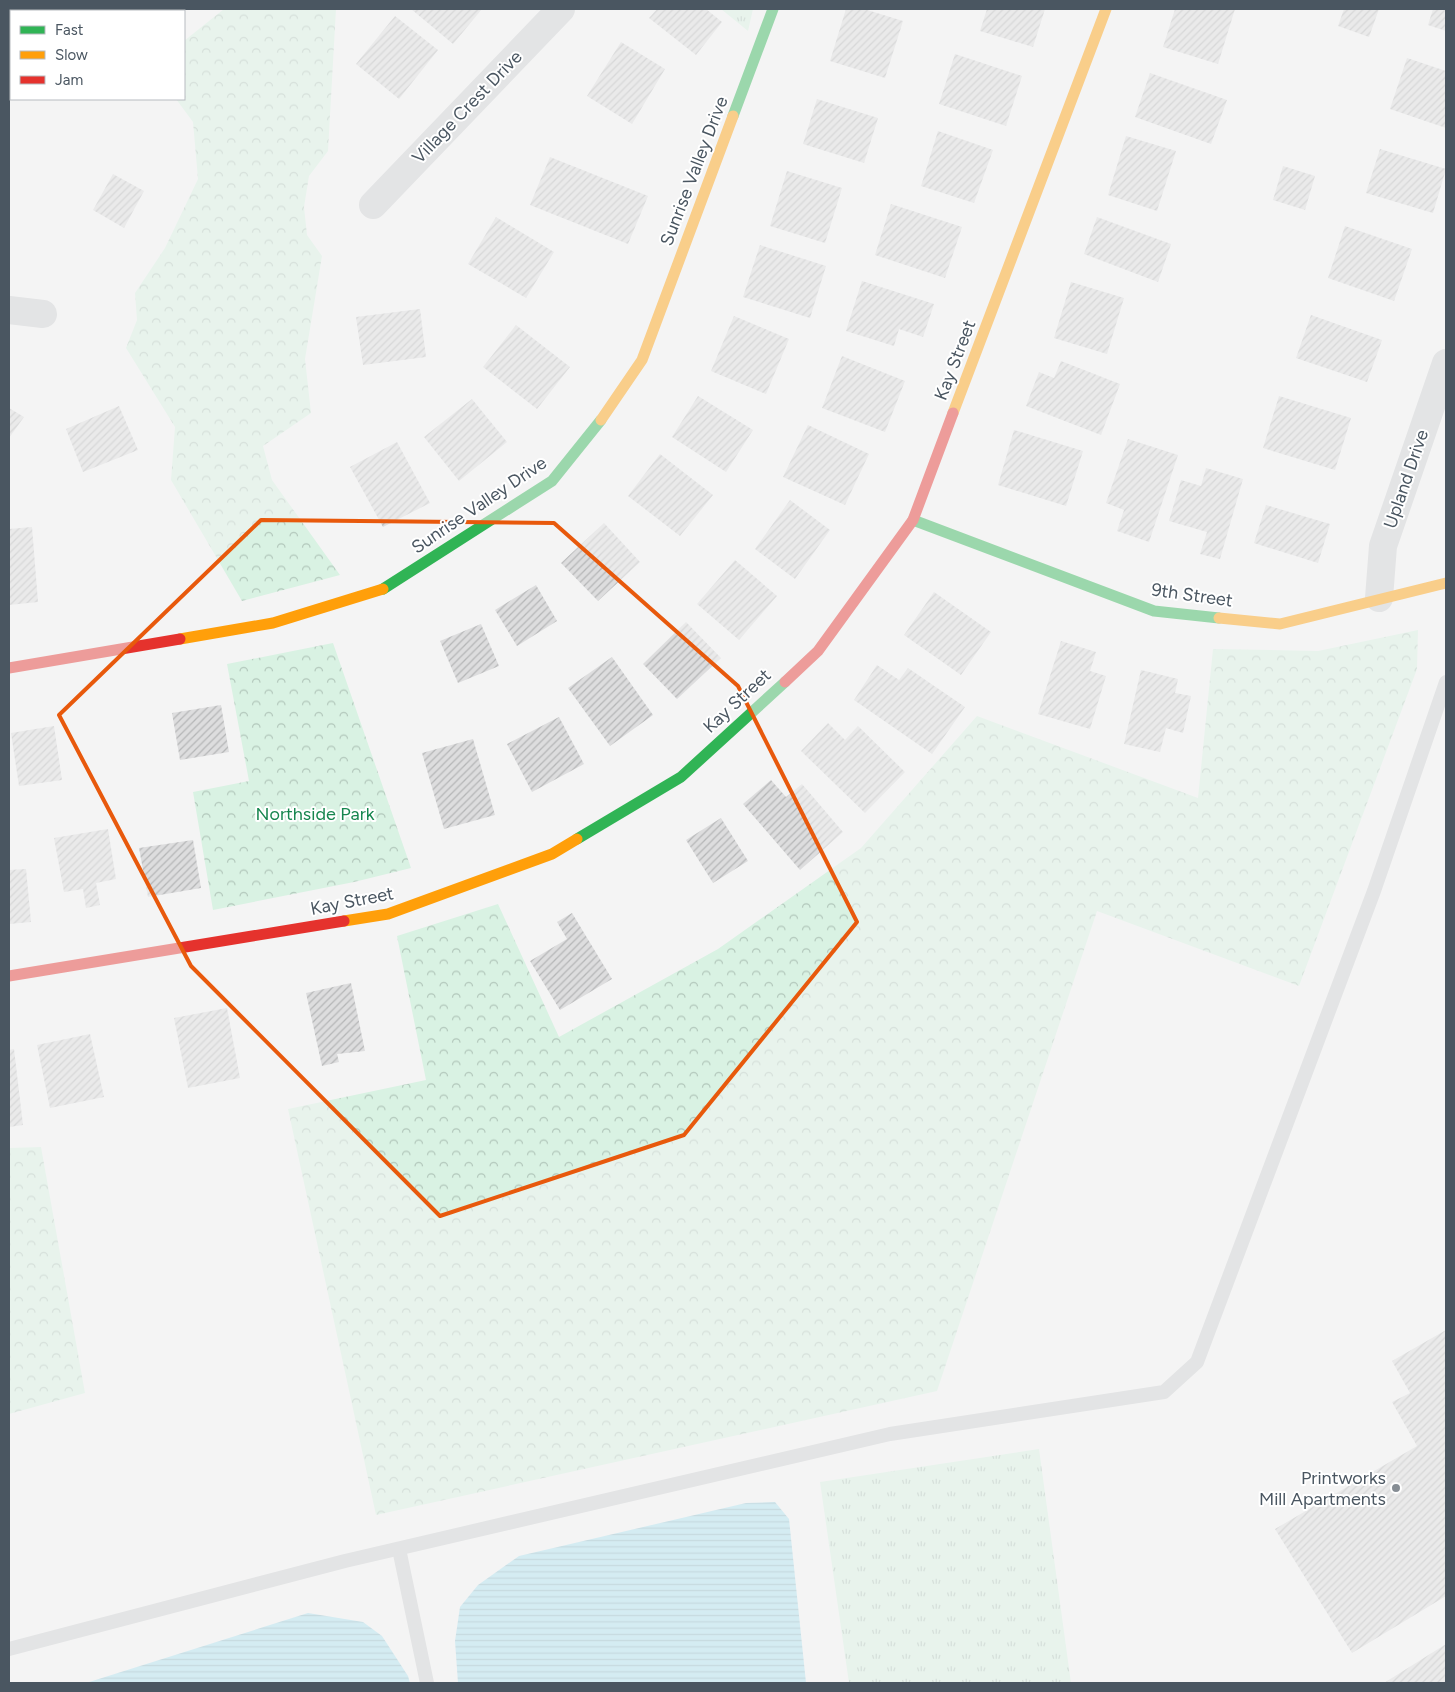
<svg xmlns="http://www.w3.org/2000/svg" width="1455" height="1692" font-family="Figtree,sans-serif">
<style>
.grass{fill:url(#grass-tufts)}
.forest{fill:url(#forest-crowns)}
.water{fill:url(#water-rules)}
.building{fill:url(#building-hatch)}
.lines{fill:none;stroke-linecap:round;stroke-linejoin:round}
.lane{stroke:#ced0d2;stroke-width:14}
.street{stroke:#ced0d2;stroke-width:28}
.fast{stroke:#30b455;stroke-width:11}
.slow{stroke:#ff9f0a;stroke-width:11}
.jam{stroke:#e5322d;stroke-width:11}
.marked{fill:none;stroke:#e8590c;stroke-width:4;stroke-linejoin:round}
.poi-dot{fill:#868d94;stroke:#fff;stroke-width:2}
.labels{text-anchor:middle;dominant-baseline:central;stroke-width:4;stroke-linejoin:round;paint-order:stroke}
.street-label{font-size:18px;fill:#4a5661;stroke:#fff}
.park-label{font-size:18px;fill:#17864f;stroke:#fff}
.poi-label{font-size:18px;fill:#4a5661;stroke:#fff;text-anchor:end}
</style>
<defs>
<pattern id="grass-tufts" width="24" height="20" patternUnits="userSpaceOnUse" patternTransform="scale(1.25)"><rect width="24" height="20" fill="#d9f2e3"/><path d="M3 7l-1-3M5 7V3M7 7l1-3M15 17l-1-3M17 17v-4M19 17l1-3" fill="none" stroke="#b2c7bb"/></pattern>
<pattern id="forest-crowns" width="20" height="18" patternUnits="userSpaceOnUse" patternTransform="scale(1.25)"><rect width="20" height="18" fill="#d9f2e3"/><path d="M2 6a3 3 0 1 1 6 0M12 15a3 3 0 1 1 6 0" fill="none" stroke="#b2c7bb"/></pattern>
<pattern id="water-rules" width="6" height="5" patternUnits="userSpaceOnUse" patternTransform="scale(1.25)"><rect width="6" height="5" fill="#aee2f0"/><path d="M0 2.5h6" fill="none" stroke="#90bac6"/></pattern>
<pattern id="building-hatch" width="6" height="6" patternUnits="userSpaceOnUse" patternTransform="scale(1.25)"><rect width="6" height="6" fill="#ddddde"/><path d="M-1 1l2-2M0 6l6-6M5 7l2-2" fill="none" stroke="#b5b6b7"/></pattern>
</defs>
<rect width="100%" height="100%" fill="#f4f4f4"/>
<g class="grass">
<polygon points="721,9 753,9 748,31"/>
<polygon points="1039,1449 1071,1683 849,1683 820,1482"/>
</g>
<g class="forest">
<polygon points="224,9 336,9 328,151 309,176 304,207 307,235 322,256 305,359 311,413 263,446 272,480 340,575 242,601 171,480 175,427 126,348 137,320 135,293 165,248 198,179 193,122 176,99 184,99 184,41"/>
<polygon points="1418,630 1417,669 1299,986 1097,911 937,1391 376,1515 288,1109 426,1080 397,936 498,904 559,1037 718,949 861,848 977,716 1198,798 1213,649 1318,651"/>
<polygon points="333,643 411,868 354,882 213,910 193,792 249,781 227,664"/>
<polygon points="41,1147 85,1393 9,1414 9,1148"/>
</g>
<g class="water">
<polygon points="775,1502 789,1519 806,1683 458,1683 455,1641 460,1607 478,1585 519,1556 746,1503"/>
<polygon points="308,1613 363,1622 382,1636 408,1676 410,1683 86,1683"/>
</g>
<g class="building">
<polygon points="9,9 18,9 20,11 11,11 11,69 9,71"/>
<polygon points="41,9 65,9 62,11 43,11"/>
<polygon points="411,9 482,9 453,44"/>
<polygon points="657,9 706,9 722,22 696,55 649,18"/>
<polygon points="846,9 864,9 903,21 885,78 830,61"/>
<polygon points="987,9 1045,9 1033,47 980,31"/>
<polygon points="1175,9 1235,9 1218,64 1163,47"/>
<polygon points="1344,9 1379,9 1369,37 1338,26"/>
<polygon points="1433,9 1446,9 1446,31 1428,25"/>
<polygon points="395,16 438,50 399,99 356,64"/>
<polygon points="621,42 665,69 632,124 587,96"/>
<polygon points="955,54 1022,76 1006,126 939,104"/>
<polygon points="1407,58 1446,71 1446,128 1390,109"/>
<polygon points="1150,73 1227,100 1211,144 1135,117"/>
<polygon points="817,99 878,118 864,163 803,144"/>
<polygon points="938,131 993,150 974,203 921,186"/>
<polygon points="1126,136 1176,151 1157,211 1108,195"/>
<polygon points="1380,149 1446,169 1433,213 1366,193"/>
<polygon points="550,157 648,196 628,244 530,205"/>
<polygon points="1283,166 1315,176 1305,210 1273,200"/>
<polygon points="787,171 842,188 825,243 770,226"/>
<polygon points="113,174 144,191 124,228 93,210"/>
<polygon points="891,204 962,227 945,278 875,255"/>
<polygon points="496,217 554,252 526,298 468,264"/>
<polygon points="1097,217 1171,244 1158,282 1084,254"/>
<polygon points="1345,226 1412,249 1394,301 1328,278"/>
<polygon points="760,245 826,266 810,318 743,297"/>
<polygon points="862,281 934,304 923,337 899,329 894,346 846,331"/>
<polygon points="1071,282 1124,298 1107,354 1054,338"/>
<polygon points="420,309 426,357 363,365 356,317"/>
<polygon points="1311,315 1382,340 1367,382 1296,358"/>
<polygon points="734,316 789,339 766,394 711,371"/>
<polygon points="516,325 570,367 537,409 483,367"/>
<polygon points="842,356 905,381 885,432 822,408"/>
<polygon points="1061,361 1120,384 1101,435 1026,406 1039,372 1054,378"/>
<polygon points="698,396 753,430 726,472 672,437"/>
<polygon points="1279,396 1351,418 1335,470 1263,448"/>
<polygon points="472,399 507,442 459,481 424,437"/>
<polygon points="119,406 138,450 83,472 66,429"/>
<polygon points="9,408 24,417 9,438"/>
<polygon points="808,425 869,454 845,505 783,477"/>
<polygon points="1014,430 1083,451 1066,506 998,485"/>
<polygon points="1128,439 1178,455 1149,542 1117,531 1124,510 1106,503"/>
<polygon points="397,442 430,503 383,527 350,467"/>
<polygon points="660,454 713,495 680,536 628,496"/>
<polygon points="1206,468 1243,479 1220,559 1200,554 1207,532 1169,521 1181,480 1201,486"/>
<polygon points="790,500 830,530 795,579 755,549"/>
<polygon points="1266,505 1330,524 1318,563 1254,543"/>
<polygon points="604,523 640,562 598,601 561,563"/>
<polygon points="32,527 38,602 9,605 9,529"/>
<polygon points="735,560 777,596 739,640 697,604"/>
<polygon points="536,585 557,621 517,646 495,610"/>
<polygon points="934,592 991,632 961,675 904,635"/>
<polygon points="686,622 721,658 677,699 643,664"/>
<polygon points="481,624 499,666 458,683 440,641"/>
<polygon points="1061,641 1096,652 1090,671 1106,676 1090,729 1038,714"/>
<polygon points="612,657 653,715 610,746 568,688"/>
<polygon points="877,665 899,680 908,668 965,707 932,754 854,700"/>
<polygon points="1141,670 1178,679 1175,693 1191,696 1183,733 1166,728 1160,752 1124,744"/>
<polygon points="221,705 229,752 180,760 172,713"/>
<polygon points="559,717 584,764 532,792 507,744"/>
<polygon points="828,723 845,740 858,726 905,772 865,813 801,751"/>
<polygon points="54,726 62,780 19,786 11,733"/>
<polygon points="473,739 495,815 444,829 422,753"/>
<polygon points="771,780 786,797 802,784 843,832 800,870 743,804"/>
<polygon points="721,818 748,861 713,883 686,840"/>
<polygon points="108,829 116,879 96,883 100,905 86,908 83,889 64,892 54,838"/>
<polygon points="193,840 201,888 148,897 139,848"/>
<polygon points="26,869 31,922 9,924 9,870"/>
<polygon points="572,913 612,979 560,1010 530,961 567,939 557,922"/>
<polygon points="351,983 365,1051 337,1054 339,1062 322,1066 306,993"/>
<polygon points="227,1008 240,1078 188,1088 174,1018"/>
<polygon points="90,1034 104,1097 50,1108 37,1045"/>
<polygon points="14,1049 23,1125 9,1127 9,1050"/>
<polygon points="1446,1330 1446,1596 1352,1653 1275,1529 1417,1446 1392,1402 1410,1393 1392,1361"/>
<polygon points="1446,1644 1446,1683 1384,1683"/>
</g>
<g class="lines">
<g class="lane">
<polyline points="399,1549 427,1683"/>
<polyline points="9,1649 345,1561 890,1434 1164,1392 1197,1362 1374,891 1446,682"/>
</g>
<g class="street">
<polyline points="373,205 561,9"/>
<polyline points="9,310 43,314"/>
<polyline points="1379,598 1383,546 1446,363"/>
</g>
<g class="fast">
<polyline points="733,116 773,9"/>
<polyline points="913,520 1154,611 1219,618"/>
<polyline points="383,589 552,481 601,420"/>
<polyline points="577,839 681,777 785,682"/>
</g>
<g class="slow">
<polyline points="953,413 1106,9"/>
<polyline points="601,420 642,360 733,116"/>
<polyline points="1219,618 1280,624 1446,583"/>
<polyline points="180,639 273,623 383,589"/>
<polyline points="344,921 388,914 552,854 577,839"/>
</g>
<g class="jam">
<polyline points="9,668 180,639"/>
<polyline points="785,682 818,651 913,520 953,413"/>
<polyline points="9,976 344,921"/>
</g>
</g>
<path d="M0 0H1455V1692H0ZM 261,520 L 554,523 L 738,686 L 857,922 L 684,1135 L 440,1216 L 191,966 L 59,715 Z" fill="#f4f4f4" fill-opacity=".55" fill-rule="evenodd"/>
<path class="marked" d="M 261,520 L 554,523 L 738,686 L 857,922 L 684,1135 L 440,1216 L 191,966 L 59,715 Z"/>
<circle class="poi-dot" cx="1396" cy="1488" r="5"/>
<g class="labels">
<g class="street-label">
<text transform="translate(467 107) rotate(-46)">Village Crest Drive</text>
<text transform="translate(694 171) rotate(-69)">Sunrise Valley Drive</text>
<text transform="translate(955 360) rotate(-69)">Kay Street</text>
<text transform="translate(1406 479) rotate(-71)">Upland Drive</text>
<text transform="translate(479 505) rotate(-34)">Sunrise Valley Drive</text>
<text transform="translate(1192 595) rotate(8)">9th Street</text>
<text transform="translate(737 701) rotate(-43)">Kay Street</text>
<text transform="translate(352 901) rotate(-11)">Kay Street</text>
</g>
<g class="park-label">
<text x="315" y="814">Northside Park</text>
</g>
<g class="poi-label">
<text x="1386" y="1478">Printworks<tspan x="1386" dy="21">Mill Apartments</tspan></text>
</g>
</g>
<rect width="1455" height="1692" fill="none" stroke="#4a5661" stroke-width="20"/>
<rect x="10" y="10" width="175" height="90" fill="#ffffff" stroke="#b7bbc0"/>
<rect x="20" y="26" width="25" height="8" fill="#30b455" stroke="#b7bbc0"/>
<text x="55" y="35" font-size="15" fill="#4a5661">Fast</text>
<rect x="20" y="51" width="25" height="8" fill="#ff9f0a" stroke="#b7bbc0"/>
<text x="55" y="60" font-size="15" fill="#4a5661">Slow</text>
<rect x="20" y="76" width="25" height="8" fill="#e5322d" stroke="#b7bbc0"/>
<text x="55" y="85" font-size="15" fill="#4a5661">Jam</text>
</svg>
